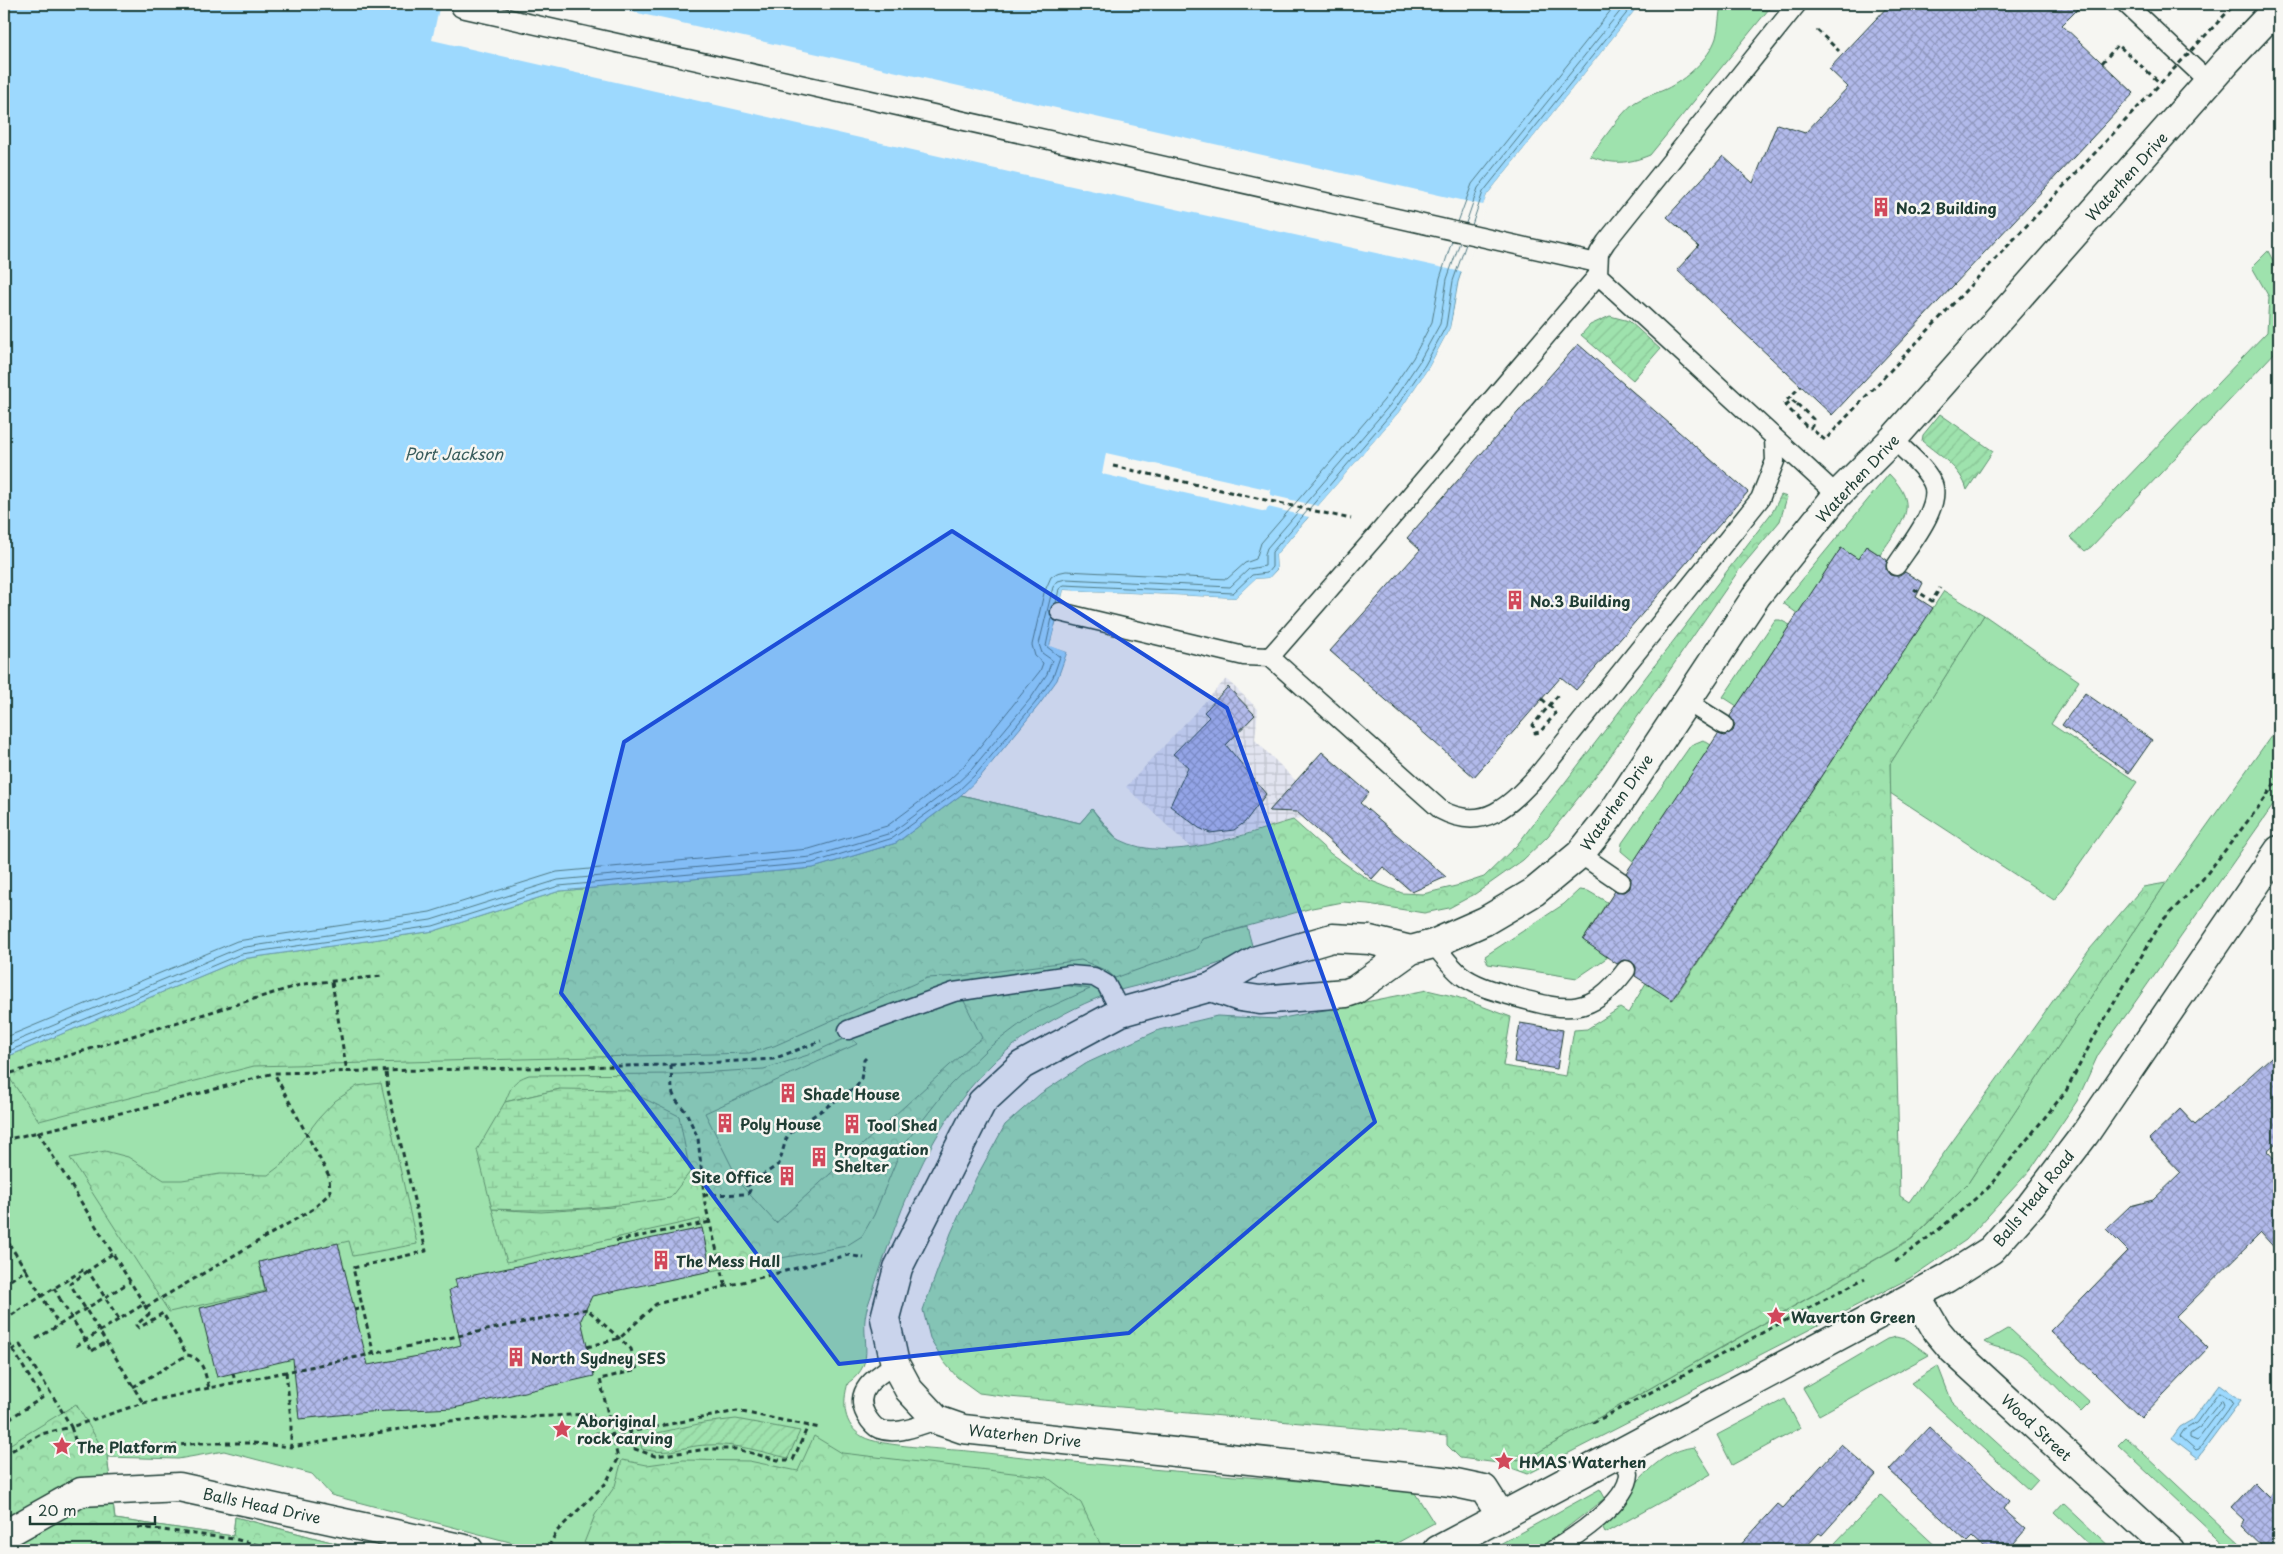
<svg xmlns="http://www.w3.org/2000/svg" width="2283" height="1554" font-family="'Playpen Sans',sans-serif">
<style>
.industrial{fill:url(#industrial-grid)}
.green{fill:#9ee2ad;stroke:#5e9070}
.forest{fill:url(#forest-crowns);stroke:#5e9070}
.wetland{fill:url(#wetland-marsh);stroke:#5e9070}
.garden{fill:url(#garden-furrows);stroke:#5e9070}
.water{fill:#9dd9fe;stroke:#6b9bad}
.pier{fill:#f6f6f2}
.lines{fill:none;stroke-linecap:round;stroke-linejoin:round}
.shore{stroke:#517b85;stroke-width:1}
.building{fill:url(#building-cross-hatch);stroke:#1f3d34}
.service-casing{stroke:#1f3d34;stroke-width:21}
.minor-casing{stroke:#1f3d34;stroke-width:31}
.path{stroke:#1f3d34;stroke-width:3;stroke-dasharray:5 4;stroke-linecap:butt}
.service{stroke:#f6f6f2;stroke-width:18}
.minor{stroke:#f6f6f2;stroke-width:28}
.path-bridge{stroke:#1f3d34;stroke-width:3;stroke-dasharray:5 4;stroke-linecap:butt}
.marked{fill:#1d4ed8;fill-opacity:0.2;stroke:#1d4ed8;stroke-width:4;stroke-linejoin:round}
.labels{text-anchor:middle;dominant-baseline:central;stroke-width:5;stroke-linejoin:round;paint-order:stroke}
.street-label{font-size:15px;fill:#1f3d34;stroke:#f6f6f2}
.poi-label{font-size:15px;font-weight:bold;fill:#1f3d34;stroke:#f6f6f2;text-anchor:start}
.water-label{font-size:16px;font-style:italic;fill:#385c5c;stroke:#f6f6f2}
</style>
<defs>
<pattern id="industrial-grid" width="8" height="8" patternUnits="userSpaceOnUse" patternTransform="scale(1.25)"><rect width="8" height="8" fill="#e2e4f0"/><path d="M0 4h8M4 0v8" fill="none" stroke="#c1c4ce"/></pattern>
<pattern id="forest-crowns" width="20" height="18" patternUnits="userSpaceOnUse" patternTransform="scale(1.25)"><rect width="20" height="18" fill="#9ee2ad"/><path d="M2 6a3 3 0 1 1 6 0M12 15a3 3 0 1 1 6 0" fill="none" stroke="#88c395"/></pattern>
<pattern id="wetland-marsh" width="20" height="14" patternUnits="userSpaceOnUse" patternTransform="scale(1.25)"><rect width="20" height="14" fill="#9ee2ad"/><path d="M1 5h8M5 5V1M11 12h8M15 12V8" fill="none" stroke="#88c395"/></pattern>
<pattern id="garden-furrows" width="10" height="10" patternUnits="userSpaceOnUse" patternTransform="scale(1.25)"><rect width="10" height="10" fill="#9ee2ad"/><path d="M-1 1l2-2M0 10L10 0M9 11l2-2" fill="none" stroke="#88c395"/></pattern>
<pattern id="building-cross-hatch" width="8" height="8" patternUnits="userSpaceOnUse" patternTransform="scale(1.25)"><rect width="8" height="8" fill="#b2baeb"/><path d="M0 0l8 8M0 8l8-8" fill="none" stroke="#9098bf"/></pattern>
</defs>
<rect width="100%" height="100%" fill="#f6f6f2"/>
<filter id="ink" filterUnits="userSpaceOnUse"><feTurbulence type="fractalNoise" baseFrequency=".02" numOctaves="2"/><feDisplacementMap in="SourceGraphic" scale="10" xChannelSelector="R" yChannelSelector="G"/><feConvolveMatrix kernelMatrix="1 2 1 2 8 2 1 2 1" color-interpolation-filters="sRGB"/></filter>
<g filter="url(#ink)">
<polygon class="industrial" points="1226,679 1258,709 1255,740 1326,811 1191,848 1126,787"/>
<g class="green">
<path d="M 1721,4 L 1773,4 L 1650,155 C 1628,164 1612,165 1590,156 C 1602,142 1620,114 1634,103 C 1645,96 1655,94 1666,89 C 1685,80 1709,59 1716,38 C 1719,27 1719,15 1721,4 Z"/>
<polygon points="2268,251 2279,272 2279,348 2091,547 2085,551 2070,537 2267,332 2269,297 2252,267"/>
<path d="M 1889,474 C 1922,508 1901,522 1880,555 L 1866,546 L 1858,559 L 1841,548 L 1798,614 L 1783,603 Z"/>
<polygon points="1984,615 2079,681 2051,724 2137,782 2054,900 1890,793 1890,764"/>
<polygon points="1775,620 1780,620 1790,625 1737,706 1723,697"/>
<polygon points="2279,725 2279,797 2098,1055 2077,1101 2031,1169 1966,1240 1910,1278 1528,1474 1498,1463 1528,1458 1912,1239 1968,1183 2166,883"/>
<polygon points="1703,740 1711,745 1634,862 1621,851 1622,843 1691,745"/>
<path d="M 961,795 L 1080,823 L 1092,809 L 1202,939 L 1247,927 L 1253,949 C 1214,969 1171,977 1128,988 C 1088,997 1022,1034 993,1063 C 926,1128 897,1219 868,1305 C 857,1337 880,1361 848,1383 C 842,1403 843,1425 863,1437 C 878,1446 946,1449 968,1451 C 1116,1468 1264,1478 1413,1490 L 1434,1523 L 1384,1550 L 540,1550 L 331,1495 L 312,1474 L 224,1451 L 178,1459 L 107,1457 L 115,1519 L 233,1536 L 235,1517 L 362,1550 L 4,1550 L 4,1058 L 896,843 Z"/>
<polygon points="1579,890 1588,891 1607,902 1583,940 1608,957 1577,978 1488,964 1485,956 1564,904"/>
<path d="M 2007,1329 L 2011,1330 L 2090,1403 L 2081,1412 C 2066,1398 2034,1361 2018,1353 C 2007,1347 1997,1350 1985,1342 Z"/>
<polygon points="1896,1337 1908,1340 1929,1355 1819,1415 1803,1388 1887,1339"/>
<polygon points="1938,1366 1952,1402 2038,1480 2029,1490 1911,1383"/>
<polygon points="1785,1399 1800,1428 1732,1465 1717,1435"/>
<polygon points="2126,1437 2241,1545 2236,1550 2230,1550 2118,1445"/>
<path d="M 1694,1447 L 1711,1474 L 1605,1533 L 1602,1527 C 1627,1497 1651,1452 1694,1447 Z"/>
<polygon points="1600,1489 1605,1498 1538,1550 1489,1550"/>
<polygon points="1881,1495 1940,1550 1843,1550 1835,1543"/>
<polygon points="2063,1503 2113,1550 2095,1550 2055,1512"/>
</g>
<g class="forest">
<path d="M 1781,495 L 1787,497 L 1780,521 L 1739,570 L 1602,768 L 1548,836 L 1523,860 L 1475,894 L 1449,908 L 1424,913 L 1368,904 L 1343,902 L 1312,908 L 1202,939 L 1198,948 L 1115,978 L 1107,971 L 1081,960 L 962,976 L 927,978 L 774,1046 L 749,1053 L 254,1066 L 39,1121 L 4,1070 L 4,1058 L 242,959 L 434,931 L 560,891 L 813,868 L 896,843 L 961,795 L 1080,823 L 1092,809 C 1099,818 1109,834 1120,840 C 1169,865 1243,834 1293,820 L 1331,854 L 1369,880 L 1402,893 L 1423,894 L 1460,885 L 1484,877 L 1517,845 L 1773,511 Z"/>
<polygon points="1944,591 1984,615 1890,764 1900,1196 1909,1202 2090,949 2143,887 2166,883 1968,1183 1911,1239 1528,1458 1498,1463 1460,1458 1447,1445 1447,1436 1009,1397 979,1393 957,1377 944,1362 930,1338 923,1310 951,1233 976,1178 1005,1125 1040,1094 1087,1063 1159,1030 1217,1016 1278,1019 1427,990 1457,997 1511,1017 1503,1066 1566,1076 1574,1030 1587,1029 1620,1008 1628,1013 1646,983 1673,1000"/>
<path d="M 1049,983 L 1090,989 L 1032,1015 L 987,1049 L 950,1085 L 902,1147 L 874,1215 L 862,1236 L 846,1246 L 711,1271 L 700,1219 L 507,1262 L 492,1209 L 541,1212 L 614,1207 L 560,1089 L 505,1102 C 512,1086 512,1081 529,1075 L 681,1074 L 764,1069 L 808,1055 L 850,1036 L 857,1044 L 705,1113 L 741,1185 L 776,1223 L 971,1046 L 982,1038 L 964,1001 Z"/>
<polygon points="381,1083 417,1244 353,1256 349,1241 259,1262 265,1291 169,1312 70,1158 105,1151 128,1157 164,1180 182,1180 220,1174 268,1175 285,1162 319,1118 335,1101 357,1086"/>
<polygon points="76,1404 107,1456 115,1519 233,1536 235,1517 362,1550 4,1550 4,1448"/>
<polygon points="814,1436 842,1453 1047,1477 1081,1503 1103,1550 613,1550 584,1543 595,1515 615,1486 622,1460 647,1465 683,1460 749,1461 798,1471"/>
</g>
<path class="wetland" d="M 560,1089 L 627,1090 L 679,1116 L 690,1172 L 670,1198 C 608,1208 555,1212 492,1209 L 477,1150 L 505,1102 Z"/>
<g class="garden">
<polygon points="1610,316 1629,321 1660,349 1633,380 1581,335 1590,325"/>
<path d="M 1940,414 L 1993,451 L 1967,490 C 1961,468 1940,456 1922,441 L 1923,435 Z"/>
<path d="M 736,1419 L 800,1431 L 788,1458 C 762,1452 735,1443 707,1445 C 681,1446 670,1456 642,1449 L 639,1437 L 703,1423 Z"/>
</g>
<g class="water">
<polygon points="4,4 1640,4 1487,195 1458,282 1450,328 1429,367 1399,412 1276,555 1277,569 1269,578 1255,579 1235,598 1064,590 1050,645 1067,652 1057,680 1039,705 980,777 961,795 896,843 813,868 560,891 434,931 242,959 4,1058"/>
<polygon points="2219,1384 2241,1400 2198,1458 2172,1438 2180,1427 2192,1420"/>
</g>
<g class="pier">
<polygon points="440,4 598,4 1483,205 1487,195 1640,4 1643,4 1489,196 1461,283 1453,329 1431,369 1401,413 1278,556 1279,571 1270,580 1256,581 1236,601 1066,592 1064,598 1062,598 1064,590 1235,598 1255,579 1269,578 1277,570 1276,555 1309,517 1268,507 1266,512 1102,474 1106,453 1271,490 1270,495 1318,506 1399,412 1429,367 1450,328 1462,272 1022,175 432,40"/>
<polygon points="1055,626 1058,626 1053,644 1068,650 1070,653 1050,646"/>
</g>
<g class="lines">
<g class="shore">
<polyline points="1458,222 1472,184 1616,4"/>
<polyline points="1466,223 1478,188 1626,4"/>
<polyline points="1472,225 1483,192 1634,4"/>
<polyline points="1056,603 1059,589 1064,585 1233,593 1252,575 1267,573 1272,567 1272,552 1395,409 1425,365 1446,326 1453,281 1466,244"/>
<polyline points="4,1038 237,941 430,912 557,872 809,849 887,826 949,780 966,764 1040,671 1043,663 1035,656 1032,645 1044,593 1051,577 1057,573 1066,571 1227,579 1245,563 1256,559 1261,543 1384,400 1413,358 1432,322 1440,278 1452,241"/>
<polyline points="4,1046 239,948 431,920 558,880 811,857 891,833 954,786 972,769 1031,698 1047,674 1052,660 1042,653 1039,644 1053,587 1058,581 1066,579 1230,587 1249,569 1265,566 1265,554 1267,548 1390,405 1419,362 1440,324 1447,279 1460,242"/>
<polyline points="4,1053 241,954 433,926 559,886 812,863 893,838 958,791 977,773 1036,702 1053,677 1060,657 1046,646 1052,618"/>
<polygon points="2219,1392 2232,1400 2233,1403 2199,1449 2196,1450 2180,1436 2184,1430 2196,1423"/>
<polygon points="2222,1400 2224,1405 2197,1441 2190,1438 2190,1434 2200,1427"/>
</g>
</g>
<g class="building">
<polygon points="1890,4 2083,4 2062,25 2134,93 1832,415 1677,270 1699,246 1667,217 1723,156 1753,183 1777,124 1805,133 1848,87 1829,69"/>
<polygon points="1578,344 1748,492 1576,690 1561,677 1474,777 1330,651 1420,550 1407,538"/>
<polygon points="1866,546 1887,560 1886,570 1890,575 1900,576 1905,572 1923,583 1916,597 1933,608 1672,1000 1635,976 1636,967 1632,962 1623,960 1617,964 1583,940 1615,891 1625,892 1630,888 1631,878 1626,873 1718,734 1724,736 1733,731 1735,725 1730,716 1841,548 1858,559"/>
<polygon points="1228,687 1255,715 1226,745 1266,794 1245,822 1234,830 1210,833 1199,828 1170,806 1188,767 1173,754 1209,717 1204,712"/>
<polygon points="2085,693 2152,740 2129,773 2062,725"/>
<polygon points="1322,752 1369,793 1360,803 1446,877 1412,892 1383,867 1372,879 1297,812 1269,811"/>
<polygon points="1520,1023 1563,1030 1557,1069 1514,1062"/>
<polygon points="2279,1050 2279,1140 2267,1151 2279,1164 2279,1253 2261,1233 2176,1317 2208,1348 2141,1418 2050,1331 2128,1251 2106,1229 2130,1206 2153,1200 2181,1173 2149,1139 2180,1109 2195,1125"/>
<polygon points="702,1228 711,1271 592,1296 581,1320 594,1376 454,1408 368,1412 299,1419 293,1359 217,1377 200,1308 266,1292 259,1262 338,1243 368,1365 441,1352 441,1350 461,1345 449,1290 457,1287 455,1279"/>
<polygon points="1929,1427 2009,1501 2003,1509 2026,1529 2008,1550 1986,1550 1972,1537 1967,1542 1889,1470"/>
<polygon points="1841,1444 1876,1475 1822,1535 1819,1533 1803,1550 1736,1550 1778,1504 1783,1508"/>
<polygon points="2254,1483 2268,1497 2279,1485 2279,1550 2266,1550 2241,1526 2245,1521 2231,1508"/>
</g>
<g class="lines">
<defs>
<g id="service">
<polyline points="1797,4 1606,242 1599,253 1598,275 1837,495"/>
<polyline points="2126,4 2209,82"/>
<polyline points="461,8 1597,263"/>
<path d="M 1598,275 L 1375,537 L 1270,657 L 1441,810 C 1484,833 1510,805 1538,775 L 1760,499 L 1775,461 L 1774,439"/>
<path d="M 1893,439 C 1906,452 1924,466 1932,482 C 1944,505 1908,547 1896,566"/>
<polyline points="1060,612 1244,656 1270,657"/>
<polyline points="1686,701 1724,725"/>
<polyline points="1580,854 1621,882"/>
<path d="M 1433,944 C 1442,954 1451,967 1461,975 C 1477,987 1496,991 1515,997 C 1566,1011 1590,1018 1626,970"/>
<polyline points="848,1030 954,992 1070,975 1094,977 1106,984 1121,1012"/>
<path d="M 895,1364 C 878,1375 852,1390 866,1415 C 869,1420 874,1427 879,1429 C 897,1436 919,1425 937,1420"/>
<path d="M 1553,1550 C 1575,1537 1628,1502 1629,1474 C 1629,1468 1622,1459 1619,1454"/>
</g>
<g id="minor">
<polyline points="1411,950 1370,940 1332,938 1257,960 1211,987 1121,1012 1022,1065 982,1102 898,1268 885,1318 895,1364 909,1390 937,1420 963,1429 1451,1482 1484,1489 1501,1516"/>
<polyline points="1211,987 1240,997 1260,1000 1346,993 1355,990 1411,950 1433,944 1485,921 1534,892 1580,854 1611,815 1757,595 1837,495 1893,439 2227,61 2279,6"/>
<polyline points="1916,1295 1937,1331 1953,1350 2170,1550"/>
<polyline points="4,1535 81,1492 179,1487 469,1550"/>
<polyline points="1438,1550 1947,1278 1991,1250 2031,1205 2085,1134 2279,850"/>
</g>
</defs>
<use href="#service" class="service-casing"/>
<use href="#minor" class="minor-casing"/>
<g class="path">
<polyline points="1817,30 1839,51"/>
<polyline points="2102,63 2118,45 2160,83"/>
<polyline points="1788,406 1787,404 1792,400 1797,404"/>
<polyline points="1113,466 1351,519"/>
<polyline points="1914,589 1932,601 1940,588"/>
<polyline points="1543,713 1560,693"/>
<polyline points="332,982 347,1072"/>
<polyline points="671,1065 672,1091 675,1099 686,1112 698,1138 705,1204 726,1287"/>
<polyline points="4,1078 8,1074 303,984 383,976"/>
<polyline points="38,1132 144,1304"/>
<polyline points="4,1140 164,1103 274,1073 671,1065 773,1059 821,1041"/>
<polyline points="703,1195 748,1194 750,1190 747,1186 779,1164 786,1139 793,1130 857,1086 861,1079 864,1060 866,1058"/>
<polyline points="4,1236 26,1270 4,1284"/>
<polyline points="616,1241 710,1222"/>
<polyline points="112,1254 88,1271 119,1319"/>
<polyline points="1895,1262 1937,1231 1988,1188 2066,1091 2093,1039 2162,921 2202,880 2261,804 2279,777"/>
<polyline points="26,1270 59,1325"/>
<polyline points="54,1288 60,1299"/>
<polyline points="146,1307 313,1209 330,1193 329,1176 274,1073"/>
<polyline points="354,1310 363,1308"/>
<polyline points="4,1320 18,1311"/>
<polyline points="4,1335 42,1398 4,1422"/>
<polyline points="36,1339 130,1282"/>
<polyline points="76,1346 144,1304 149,1314 136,1325 139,1328 163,1313 187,1355"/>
<polyline points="587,1347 620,1338 656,1304 848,1255 864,1258"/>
<polyline points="92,1351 106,1342"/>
<polyline points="374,1355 353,1268 426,1251 388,1090 386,1072"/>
<polyline points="121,1366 143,1403"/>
<polyline points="286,1372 291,1420 291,1447"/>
<polyline points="233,1373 235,1382"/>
<path d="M 133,1387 L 187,1355 C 203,1357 205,1374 209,1388 L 587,1309 L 631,1349 L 637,1370 L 600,1379 L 618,1459 L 606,1483 L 557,1531 L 547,1550"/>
<polyline points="209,1388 143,1403 71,1427 78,1449 124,1450 200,1443 252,1443 291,1447 449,1421 592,1414 598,1438 737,1411 820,1428"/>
<polyline points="1593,1423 1865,1278"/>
<polyline points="629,1431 635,1449 655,1456 709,1449 736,1449 778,1460 793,1460 808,1426"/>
<polyline points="4,1455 41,1434 71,1427 59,1406"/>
<polyline points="138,1527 234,1539 278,1550"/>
</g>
<use href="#service" class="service"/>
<use href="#minor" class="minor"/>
<g class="path-bridge">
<polyline points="1797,404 1813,419 1812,426 1810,428 1806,426 1785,405 1785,402 1801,386"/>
<polyline points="1814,431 1825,440 2235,4"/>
<polyline points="1542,699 1553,709 1555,714 1540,732 1535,733 1533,725 1543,713"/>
<polyline points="88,1271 70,1284 121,1366"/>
<polyline points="60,1299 92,1351"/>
<polyline points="18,1311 83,1270 88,1271"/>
<polyline points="4,1355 20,1345 59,1406"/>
</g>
</g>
</g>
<path class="marked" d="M 952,531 L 1227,708 L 1375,1122 L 1129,1333 L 839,1364 L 561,993 L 624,742 Z"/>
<defs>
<symbol id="building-bare" viewBox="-9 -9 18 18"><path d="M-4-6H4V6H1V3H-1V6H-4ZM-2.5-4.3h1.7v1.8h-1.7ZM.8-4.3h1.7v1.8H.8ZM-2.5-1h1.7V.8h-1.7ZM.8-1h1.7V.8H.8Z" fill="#d1495b" stroke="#f6f6f2" stroke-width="2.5" paint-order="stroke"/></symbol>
<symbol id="sight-bare" viewBox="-9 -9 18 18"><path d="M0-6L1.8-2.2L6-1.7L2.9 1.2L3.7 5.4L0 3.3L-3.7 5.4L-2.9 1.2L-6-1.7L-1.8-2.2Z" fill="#d1495b" stroke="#f6f6f2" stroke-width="2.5" paint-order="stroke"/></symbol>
</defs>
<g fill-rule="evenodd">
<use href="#building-bare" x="1867" y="193" width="28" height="28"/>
<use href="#building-bare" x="1501" y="586" width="28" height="28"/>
<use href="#building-bare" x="774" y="1079" width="28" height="28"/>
<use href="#building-bare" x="711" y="1109" width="28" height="28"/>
<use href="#building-bare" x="838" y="1110" width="28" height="28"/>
<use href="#building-bare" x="805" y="1143" width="28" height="28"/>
<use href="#building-bare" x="773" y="1162" width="28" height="28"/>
<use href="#building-bare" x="647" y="1246" width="28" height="28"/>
<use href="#sight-bare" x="1762" y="1302" width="28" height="28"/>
<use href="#building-bare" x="502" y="1343" width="28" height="28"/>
<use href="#sight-bare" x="548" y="1415" width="28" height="28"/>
<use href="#sight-bare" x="48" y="1432" width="28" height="28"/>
<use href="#sight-bare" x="1490" y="1447" width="28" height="28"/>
</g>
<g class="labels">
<g class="street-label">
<text transform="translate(2126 176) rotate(-48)">Waterhen Drive</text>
<text transform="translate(1857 478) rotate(-47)">Waterhen Drive</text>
<text transform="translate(1616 802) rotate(-55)">Waterhen Drive</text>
<text transform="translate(2033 1198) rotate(-51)">Balls Head Road</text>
<text transform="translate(2037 1427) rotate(43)">Wood Street</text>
<text transform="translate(1025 1435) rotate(6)">Waterhen Drive</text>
<text transform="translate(262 1505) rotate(12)">Balls Head Drive</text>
</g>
<g class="poi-label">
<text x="1896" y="207">No.2 Building</text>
<text x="1530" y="600">No.3 Building</text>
<text x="803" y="1093">Shade House</text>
<text x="740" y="1123">Poly House</text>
<text x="867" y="1124">Tool Shed</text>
<text x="834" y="1148">Propagation<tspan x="834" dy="17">Shelter</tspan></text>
<text x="772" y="1176" text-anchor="end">Site Office</text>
<text x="676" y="1260">The Mess Hall</text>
<text x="1791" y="1316">Waverton Green</text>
<text x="531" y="1357">North Sydney SES</text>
<text x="577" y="1420">Aboriginal<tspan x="577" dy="17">rock carving</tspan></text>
<text x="77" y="1446">The Platform</text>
<text x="1519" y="1461">HMAS Waterhen</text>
</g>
<g class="water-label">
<text x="454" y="453">Port Jackson</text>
</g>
</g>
<rect width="2283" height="1554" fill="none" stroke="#f6f6f2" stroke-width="20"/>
<rect x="10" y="10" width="2263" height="1534" fill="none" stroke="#1f3d34" stroke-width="2" filter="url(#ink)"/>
<path d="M30 1516v8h125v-8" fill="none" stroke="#1f3d34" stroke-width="2.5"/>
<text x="38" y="1516" font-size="15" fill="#1f3d34" stroke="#f6f6f2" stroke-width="4" paint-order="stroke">20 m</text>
</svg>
